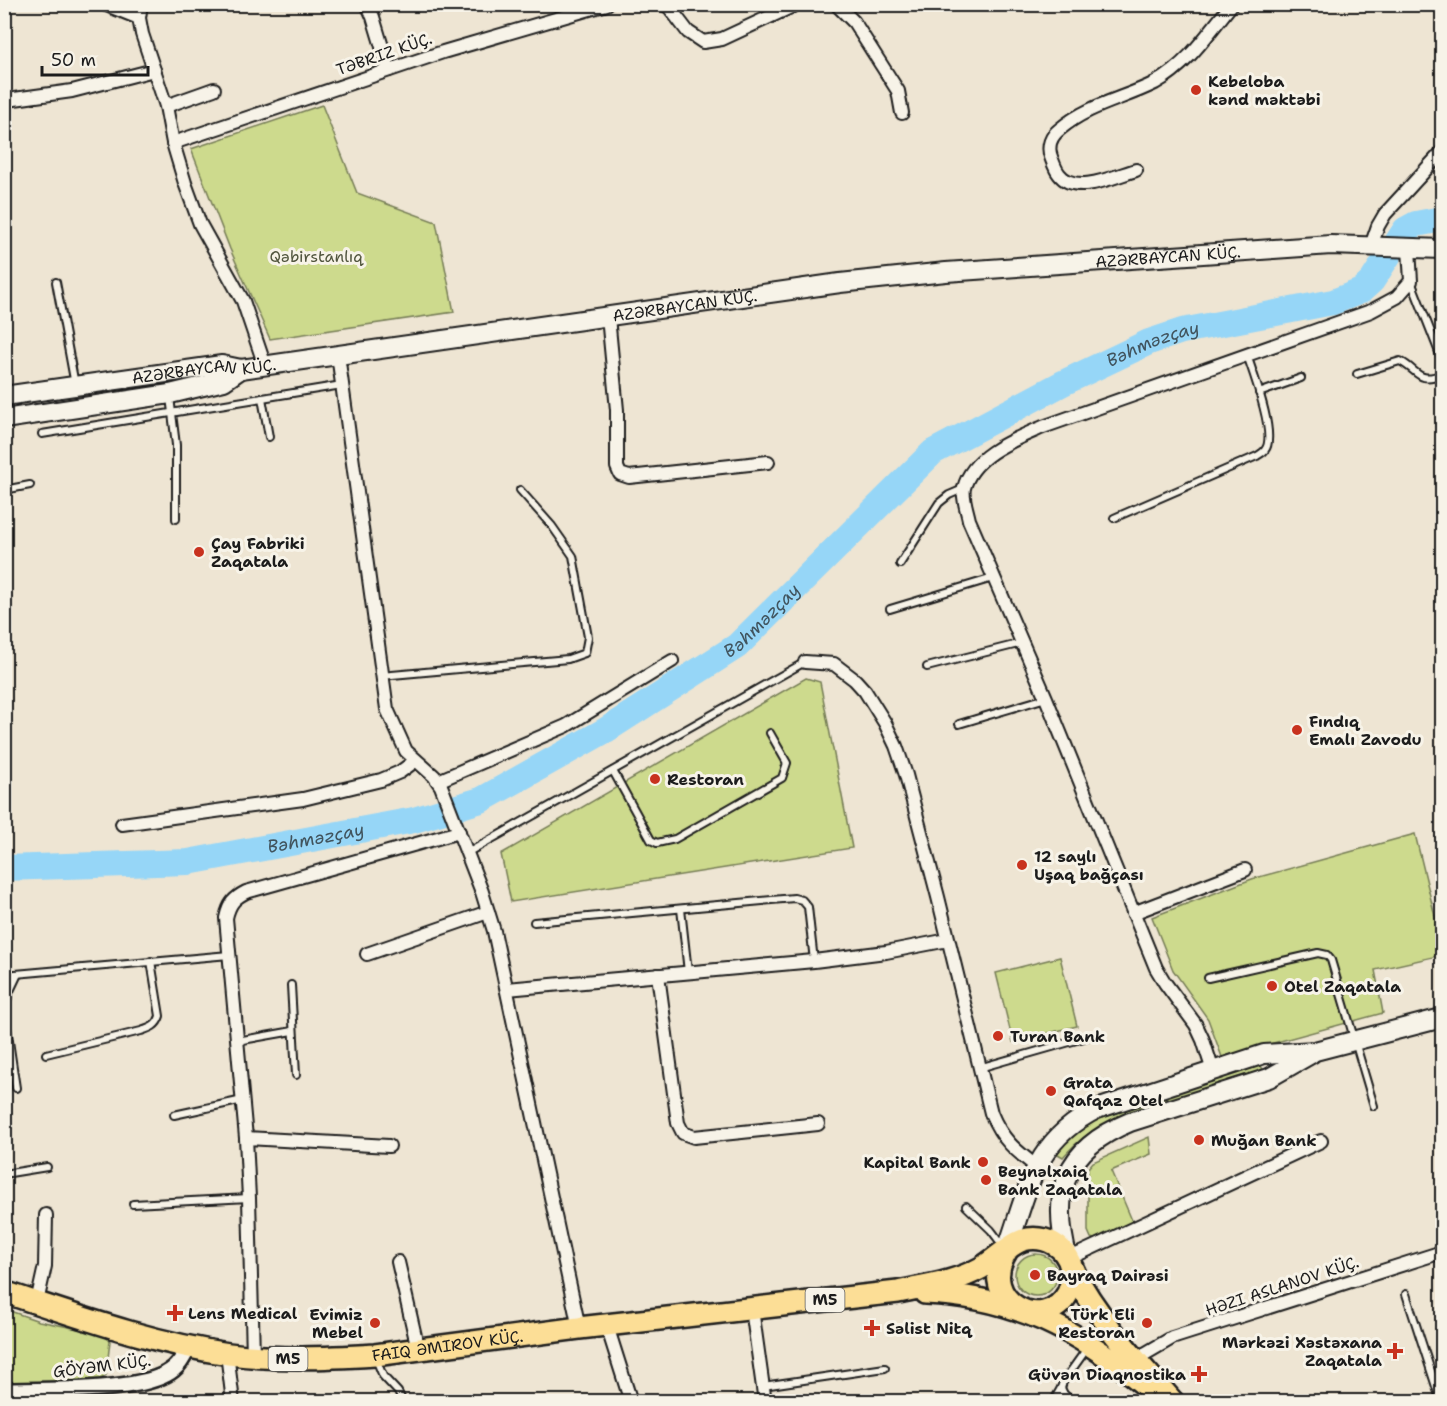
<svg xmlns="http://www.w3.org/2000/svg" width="1447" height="1406" font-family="'Shantell Sans',sans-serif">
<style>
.green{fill:#cdda8d;stroke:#747b54;stroke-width:1.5}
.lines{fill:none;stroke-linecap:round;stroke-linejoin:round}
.river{stroke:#96d6f7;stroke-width:26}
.service-casing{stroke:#1c1c1c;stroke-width:10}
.minor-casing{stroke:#1c1c1c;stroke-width:16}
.tertiary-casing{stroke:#1c1c1c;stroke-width:20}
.secondary-casing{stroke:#1c1c1c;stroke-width:22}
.trunk-casing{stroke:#1c1c1c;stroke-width:26}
.service{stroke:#f7f3e8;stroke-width:6}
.minor{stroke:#f7f3e8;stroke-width:12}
.tertiary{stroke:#f7f3e8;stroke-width:15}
.secondary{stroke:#f7f3e8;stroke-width:18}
.trunk{stroke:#fcde96;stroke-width:21}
.poi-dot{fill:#c8321e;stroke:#f7f3e8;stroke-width:2}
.labels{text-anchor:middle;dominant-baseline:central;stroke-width:6;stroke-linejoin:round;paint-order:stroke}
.shield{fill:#f7f3e8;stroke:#5e5c59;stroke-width:1.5}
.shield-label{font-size:15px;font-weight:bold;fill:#1c1c1c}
.street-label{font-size:16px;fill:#1c1c1c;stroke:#f7f3e8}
.poi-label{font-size:16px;font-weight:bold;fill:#1c1c1c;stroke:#f7f3e8;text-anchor:start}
.park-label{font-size:16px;fill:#51553e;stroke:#f7f3e8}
.water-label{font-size:18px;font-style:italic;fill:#41545e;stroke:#f7f3e8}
</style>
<rect width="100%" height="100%" fill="#eee5d3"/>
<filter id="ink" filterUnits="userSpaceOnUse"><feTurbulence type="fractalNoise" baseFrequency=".0167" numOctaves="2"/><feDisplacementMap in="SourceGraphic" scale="12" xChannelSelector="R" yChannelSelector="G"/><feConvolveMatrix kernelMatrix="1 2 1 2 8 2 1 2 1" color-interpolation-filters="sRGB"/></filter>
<g filter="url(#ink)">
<g class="green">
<polygon points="322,105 357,193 436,222 454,312 270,339 230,249 191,149"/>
<polygon points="806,678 820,682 852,848 511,902 501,854"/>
<polygon points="1415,834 1442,945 1442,955 1375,970 1383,1013 1222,1057 1208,1019 1173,970 1152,917 1252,879"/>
<polygon points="1060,957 1077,1026 1013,1042 996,973"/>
<path d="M 1260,1063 L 1263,1070 L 1114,1120 C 1092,1129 1078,1140 1063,1157 L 1056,1153 L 1073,1134 L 1091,1122 Z"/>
<polygon points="1149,1137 1151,1154 1111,1171 1134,1225 1096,1240 1091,1238 1088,1231 1088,1168 1093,1162"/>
<circle cx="1036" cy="1275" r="21"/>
<polygon points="4,1309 39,1321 103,1334 110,1341 106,1375 98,1381 5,1384"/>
</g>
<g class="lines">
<path class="river" id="s1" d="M 4,868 L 188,862 L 414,820 L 481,800 L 606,730 L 737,646 L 933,452 L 1063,383 L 1149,342 L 1182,331 L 1333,302 L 1361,291 L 1372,281 L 1405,230 L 1416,224 L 1442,219"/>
<defs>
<g id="service">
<polyline points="1411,281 1442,360"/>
<polyline points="56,282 75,385"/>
<path d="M 1357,374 L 1400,361 C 1419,371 1418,384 1442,374"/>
<polyline points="1259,393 1301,378"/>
<polyline points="170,397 176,445 176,519"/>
<polyline points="262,398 269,437"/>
<polyline points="42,434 342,385"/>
<polyline points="4,490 30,485"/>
<path d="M 1114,518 L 1257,456 C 1260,454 1263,453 1265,450 C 1277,436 1253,373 1247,355"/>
<polyline points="900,564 939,503 949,495 963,489"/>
<polyline points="890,609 993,578"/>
<polyline points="927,667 1022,643"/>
<polyline points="381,676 568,659 585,653 588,637 573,556 552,526 520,490"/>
<polyline points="959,724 1046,698"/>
<polyline points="613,771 651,840 657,843 675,839 782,778 787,763 770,733"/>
<polyline points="467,853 805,662"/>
<polyline points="681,909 688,972"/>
<polyline points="534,922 794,898 802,900 808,907 814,961"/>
<polyline points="4,975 229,955"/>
<polyline points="1208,978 1318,953 1327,955 1331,960 1374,1106"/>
<polyline points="291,985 296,1075"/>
<polyline points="237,1041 293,1031"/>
<path d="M 46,1054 L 141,1031 C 150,1028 157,1026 160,1016 L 151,961"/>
<polyline points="979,1068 1087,1037"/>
<polyline points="16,1088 5,1014 8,995 18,974"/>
<polyline points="174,1115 243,1100"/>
<polyline points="4,1174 47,1167"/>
<polyline points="133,1204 249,1198"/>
<polyline points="966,1206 991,1230 1004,1247"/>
<polyline points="1406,1294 1440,1399"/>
<polyline points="376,1359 383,1376 398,1392 403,1402"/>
<polyline points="763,1386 885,1368"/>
<polyline points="1061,1388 1064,1394 1073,1402"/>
<polyline points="1053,1402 1061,1388 1063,1382 1088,1347"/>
</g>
<g id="minor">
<polyline points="104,4 139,18"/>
<polyline points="141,4 139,18 142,34 166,106 173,143 185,183 200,224 243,301 265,366"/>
<polyline points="367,4 373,17 389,70"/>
<polyline points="663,4 669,7 688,32 703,42 722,39 797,4"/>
<polyline points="836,4 854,22 898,91 902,113"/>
<polyline points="7,100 72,91 154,70"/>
<polyline points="166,106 214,89"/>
<polyline points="173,143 443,52 607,4"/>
<path d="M 1136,170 C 1115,176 1075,196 1059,174 C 1055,169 1053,162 1051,157 C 1047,146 1051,136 1060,129 C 1088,105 1123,99 1155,83 C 1188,65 1209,32 1232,4"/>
<polyline points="1371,246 1378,226 1385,214 1442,152"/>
<polyline points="608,317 617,410 617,467 620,474 629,477 768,462"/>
<polyline points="338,355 387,709 406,751 434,776 441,786 482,892 494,931 579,1328"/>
<path d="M 805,662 L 834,664 L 855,680 L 865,691 L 885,723 L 896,746 L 906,775 L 938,897 L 991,1113 C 1002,1140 1015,1150 1037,1167"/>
<polyline points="438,781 566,726 672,661"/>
<polyline points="122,824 303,799 381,780 400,772 415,761"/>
<polyline points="1133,913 1245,870"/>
<polyline points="367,954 488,912"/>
<polyline points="658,975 678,1123 683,1133 694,1137 818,1124"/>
<polyline points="507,989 814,961 886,952 948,940"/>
<path d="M 1213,1071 L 1203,1040 L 1196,1025 L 1165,983 L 1156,968 L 1046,698 L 969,520 C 967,510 962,497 964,488 C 973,454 1016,439 1043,427 L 1371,311 L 1397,297 L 1411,281 L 1409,249"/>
<polyline points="246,1138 389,1146"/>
<polyline points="1068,1259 1321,1141"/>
<polyline points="398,1262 418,1349"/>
<polyline points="37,1302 45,1266 46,1215"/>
<polyline points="752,1309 765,1402"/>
<polyline points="607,1326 631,1402"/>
<polyline points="227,1353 233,1402"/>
<path d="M 253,1356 L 249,1198 L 246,1138 L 226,918 C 229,904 234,898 246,892 L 459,832"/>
<polyline points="1136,1359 1172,1338 1442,1252"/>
</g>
<path id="tertiary" d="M 4,1391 C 43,1390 134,1392 166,1374 C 178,1368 183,1358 189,1346"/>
<g id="secondary">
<path id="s2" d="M 4,396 L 222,365 L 241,369 L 840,283 L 946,272 L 1331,245 L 1442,249"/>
<polyline points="4,419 170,394 224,381 241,369"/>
<path d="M 1006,1252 C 1029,1189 1032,1142 1097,1109 L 1264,1054 L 1315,1051 L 1442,1018"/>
<path d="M 1068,1259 C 1050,1192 1064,1149 1130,1122 L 1269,1078 L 1311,1054"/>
</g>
<g id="trunk">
<path d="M 1006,1252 C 976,1300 1044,1337 1068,1293 C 1072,1284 1073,1274 1070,1265"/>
<path id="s3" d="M 4,1292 C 77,1316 152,1343 229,1354 C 278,1360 326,1358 375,1355 L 579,1328 L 898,1292 C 926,1286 956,1282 981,1268 C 995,1260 1010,1244 1023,1240 C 1037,1236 1052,1240 1062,1250 C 1070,1259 1073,1272 1079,1282 C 1086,1294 1094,1306 1102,1317 C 1122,1347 1149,1374 1173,1402"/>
<path d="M 925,1293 C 1014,1296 1079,1331 1146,1386"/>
</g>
</defs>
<use href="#service" class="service-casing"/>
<use href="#minor" class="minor-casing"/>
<use href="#tertiary" class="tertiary-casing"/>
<use href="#secondary" class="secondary-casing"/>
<use href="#trunk" class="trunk-casing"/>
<use href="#service" class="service"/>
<use href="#minor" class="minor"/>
<use href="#tertiary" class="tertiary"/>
<use href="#secondary" class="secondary"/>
<use href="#trunk" class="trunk"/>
</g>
</g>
<g class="poi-dot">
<circle cx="1196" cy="90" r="6"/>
<circle cx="199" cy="552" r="6"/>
<circle cx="1297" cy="730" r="6"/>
<circle cx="655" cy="779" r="6"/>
<circle cx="1022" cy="865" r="6"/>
<circle cx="1272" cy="986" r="6"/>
<circle cx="998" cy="1036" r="6"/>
<circle cx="1051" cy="1091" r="6"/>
<circle cx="1199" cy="1140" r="6"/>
<circle cx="983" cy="1162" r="6"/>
<circle cx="986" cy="1180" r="6"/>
<circle cx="1035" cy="1275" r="6"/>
<path d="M172 1304h6v6h6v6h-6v6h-6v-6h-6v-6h6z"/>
<circle cx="375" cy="1323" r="6"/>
<circle cx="1147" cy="1323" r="6"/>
<path d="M869 1319h6v6h6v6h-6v6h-6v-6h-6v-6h6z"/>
<path d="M1392 1342h6v6h6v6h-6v6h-6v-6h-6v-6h6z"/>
<path d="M1196 1365h6v6h6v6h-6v6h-6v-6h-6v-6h6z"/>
</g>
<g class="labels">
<g class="shield">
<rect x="805.5" y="1288" width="39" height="24" rx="4.5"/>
<rect x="268.5" y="1347" width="39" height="24" rx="4.5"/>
</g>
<g class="shield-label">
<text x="825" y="1300">M5</text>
<text x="288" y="1359">M5</text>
</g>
<g class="street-label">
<text transform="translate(384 54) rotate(-19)">TƏBRIZ KÜÇ.</text>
<text stroke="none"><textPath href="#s2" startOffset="1174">AZƏRBAYCAN KÜÇ.</textPath></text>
<text stroke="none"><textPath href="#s2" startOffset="688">AZƏRBAYCAN KÜÇ.</textPath></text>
<text stroke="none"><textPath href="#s2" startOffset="202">AZƏRBAYCAN KÜÇ.</textPath></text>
<text transform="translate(1282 1286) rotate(-18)">HƏZI ASLANOV KÜÇ.</text>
<text stroke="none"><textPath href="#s3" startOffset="453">FAIQ ƏMIROV KÜÇ.</textPath></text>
<text transform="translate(102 1366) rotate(-7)">GÖYƏM KÜÇ.</text>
</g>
<g class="poi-label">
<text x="1208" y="81">Kebeloba<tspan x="1208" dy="18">kənd məktəbi</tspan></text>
<text x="211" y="543">Çay Fabriki<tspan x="211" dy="18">Zaqatala</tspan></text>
<text x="1309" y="721">Fındıq<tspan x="1309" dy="18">Emalı Zavodu</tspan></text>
<text x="667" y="779">Restoran</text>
<text x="1034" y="856">12 saylı<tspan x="1034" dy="18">Uşaq bağçası</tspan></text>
<text x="1284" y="986">Otel Zaqatala</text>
<text x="1010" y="1036">Turan Bank</text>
<text x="1063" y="1082">Grata<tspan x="1063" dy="18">Qafqaz Otel</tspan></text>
<text x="1211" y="1140">Muğan Bank</text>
<text x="971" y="1162" text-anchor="end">Kapital Bank</text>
<text x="998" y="1171">Beynəlxaiq<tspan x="998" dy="18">Bank Zaqatala</tspan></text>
<text x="1047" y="1275">Bayraq Dairəsi</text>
<text x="188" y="1313">Lens Medical</text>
<text x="363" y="1314" text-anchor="end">Evimiz<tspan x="363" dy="18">Mebel</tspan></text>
<text x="1135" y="1314" text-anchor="end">Türk Eli<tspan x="1135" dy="18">Restoran</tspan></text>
<text x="886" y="1328">Səlist Nitq</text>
<text x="1382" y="1342" text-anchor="end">Mərkəzi Xəstəxana<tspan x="1382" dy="18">Zaqatala</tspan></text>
<text x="1186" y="1374" text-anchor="end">Güvən Diaqnostika</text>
</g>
<g class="park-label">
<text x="316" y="256">Qəbirstanlıq</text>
</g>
<g class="water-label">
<text stroke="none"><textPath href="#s1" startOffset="1304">Bəhməzçay</textPath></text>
<text stroke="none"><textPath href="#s1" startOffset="818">Bəhməzçay</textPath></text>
<text stroke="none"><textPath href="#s1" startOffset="314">Bəhməzçay</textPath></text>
</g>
</g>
<rect width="1447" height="1406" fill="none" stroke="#f7f3e8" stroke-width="24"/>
<rect x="12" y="12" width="1423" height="1382" fill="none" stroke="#1c1c1c" stroke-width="2" filter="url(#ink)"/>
<path d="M42 66v9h106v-9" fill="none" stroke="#1c1c1c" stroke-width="3"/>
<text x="51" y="66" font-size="18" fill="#1c1c1c" stroke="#f7f3e8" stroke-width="4.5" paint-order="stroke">50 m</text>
</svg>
